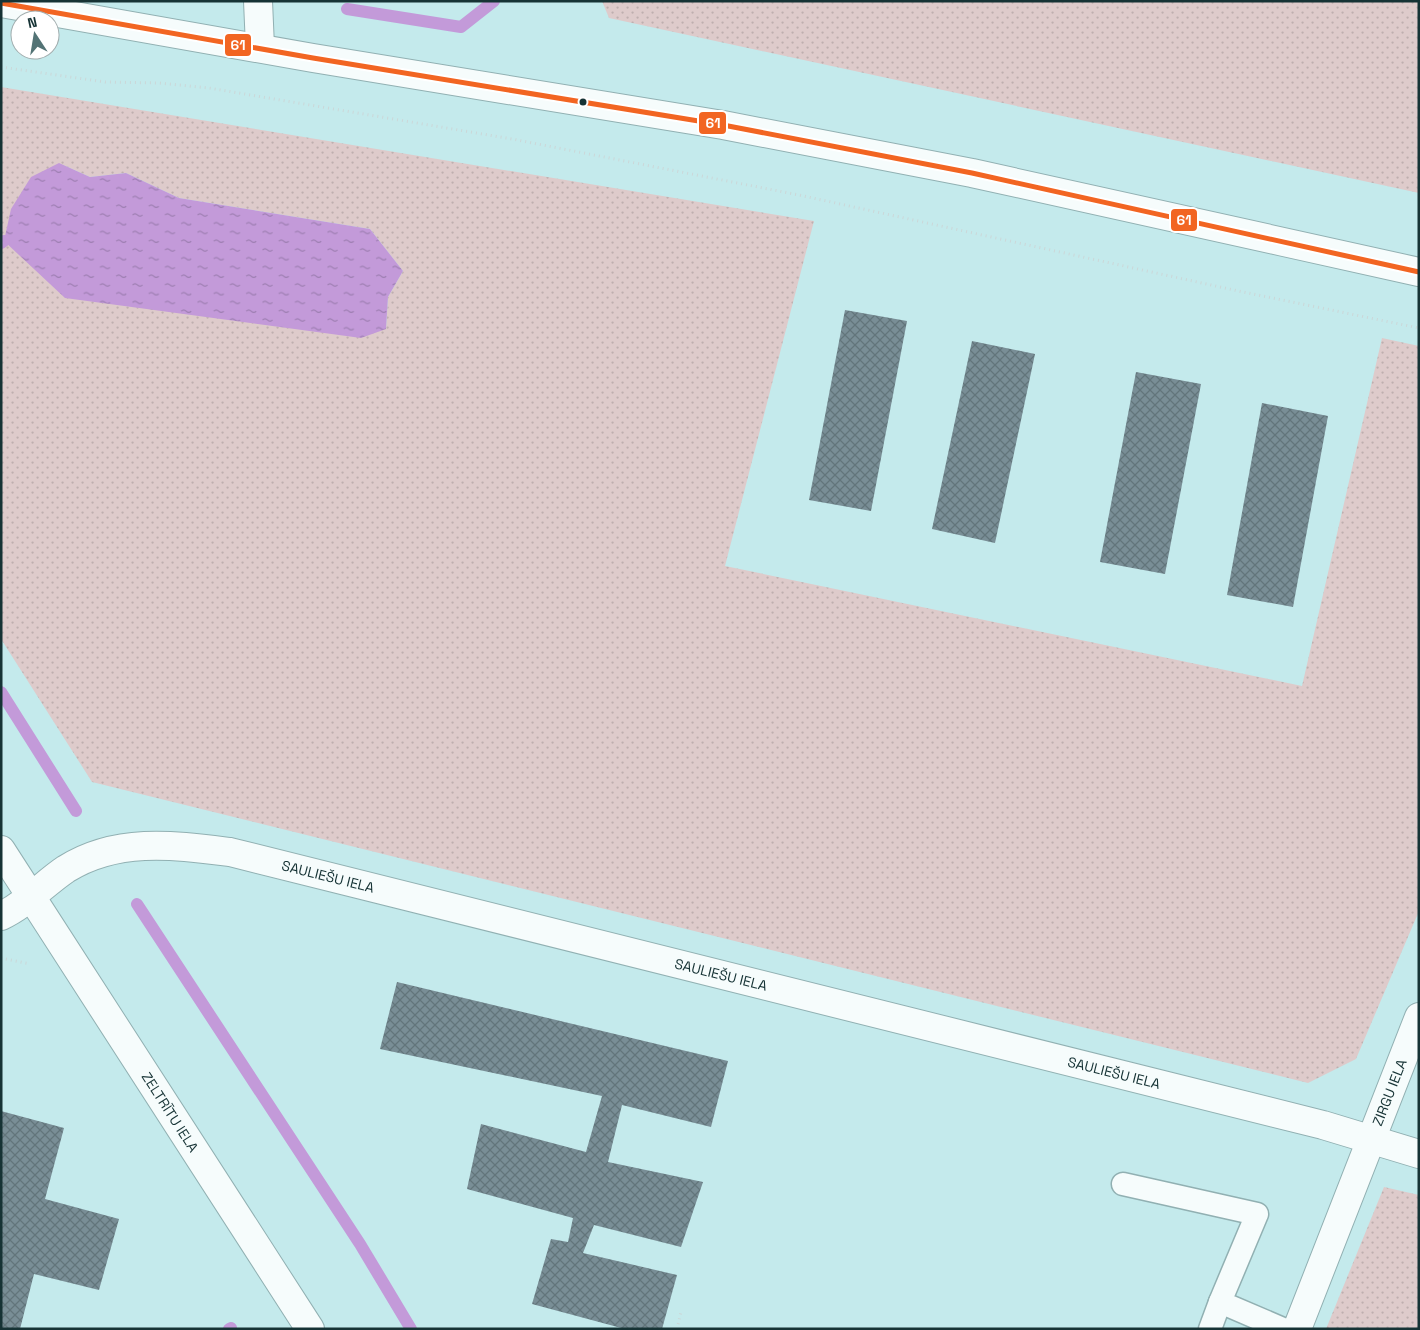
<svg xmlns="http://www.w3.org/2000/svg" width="1420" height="1330" font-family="'Space Grotesk',sans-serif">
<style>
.grass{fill:url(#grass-dots);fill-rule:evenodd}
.water{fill:url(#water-ripples)}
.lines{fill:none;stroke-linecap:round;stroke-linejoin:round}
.stream{stroke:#c39ad9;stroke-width:12}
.building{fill:url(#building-cross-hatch)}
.lane-casing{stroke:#91b0b2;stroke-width:25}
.street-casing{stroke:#91b0b2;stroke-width:30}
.secondary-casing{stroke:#91b0b2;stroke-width:30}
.path{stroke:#cbd7d8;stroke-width:3;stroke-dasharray:1 4;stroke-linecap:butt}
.lane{stroke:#f6fcfc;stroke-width:22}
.street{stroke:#f6fcfc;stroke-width:28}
.secondary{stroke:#f6fcfc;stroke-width:28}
.bus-1-casing{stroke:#fff;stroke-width:9}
.bus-1{stroke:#f26522;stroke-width:5}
.bus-dot{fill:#163335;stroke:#fff;stroke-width:2}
.labels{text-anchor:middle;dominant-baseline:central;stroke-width:5;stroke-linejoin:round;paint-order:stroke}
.street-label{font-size:14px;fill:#163335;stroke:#fff}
.line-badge{stroke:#fff;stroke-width:2}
.badge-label{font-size:14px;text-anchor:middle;font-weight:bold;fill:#fff}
</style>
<defs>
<pattern id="grass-dots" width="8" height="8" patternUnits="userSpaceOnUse" patternTransform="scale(1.25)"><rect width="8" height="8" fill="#decbcb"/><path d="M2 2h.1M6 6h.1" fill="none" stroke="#beafaf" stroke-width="1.8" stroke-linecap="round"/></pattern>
<pattern id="water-ripples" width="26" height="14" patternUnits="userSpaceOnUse" patternTransform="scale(1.25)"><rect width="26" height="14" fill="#c39ad9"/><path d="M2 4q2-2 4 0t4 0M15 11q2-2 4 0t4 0" fill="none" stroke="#9d7eb1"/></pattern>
<pattern id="building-cross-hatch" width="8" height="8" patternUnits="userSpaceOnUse" patternTransform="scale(1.25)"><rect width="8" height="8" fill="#798e96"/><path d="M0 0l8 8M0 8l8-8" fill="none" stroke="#62757b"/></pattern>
</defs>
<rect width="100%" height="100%" fill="#c4eaec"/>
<g class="grass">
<polygon points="602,1 1419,1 1419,193 609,18"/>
<path d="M 1,87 L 814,221 L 725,566 L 1302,686 L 1382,338 L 1419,346 L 1419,911 L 1356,1059 L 1308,1083 L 92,782 L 1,639 ZM 59,163 L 90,177 L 126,173 L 179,198 L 370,229 L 403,271 L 388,297 L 386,329 Z"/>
<polygon points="1384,1187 1419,1195 1419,1329 1326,1329"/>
</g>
<polygon class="water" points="59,163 90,177 126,173 179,198 370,229 403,271 388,297 386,329 361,338 65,298 4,241 11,209 31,177"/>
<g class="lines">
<g class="stream">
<polyline points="347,9 461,27 494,1"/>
<polyline points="1,243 4,241"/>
<polyline points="1,692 76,811"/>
<polyline points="137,904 360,1244 411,1329"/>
<polyline points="229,1329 231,1328"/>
</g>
</g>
<g class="building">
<polygon points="845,310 907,321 871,511 809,500"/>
<polygon points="972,341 1035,354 995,543 932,529"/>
<polygon points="1136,372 1201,384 1165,574 1100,562"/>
<polygon points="1262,403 1328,416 1293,607 1227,595"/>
<polygon points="397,982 728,1061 711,1127 622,1105 608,1162 703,1182 681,1247 594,1225 583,1253 677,1275 662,1329 625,1329 532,1304 551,1239 568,1242 573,1218 467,1189 481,1124 586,1152 602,1096 380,1049"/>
<polygon points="1,1111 64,1128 45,1199 119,1219 99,1290 34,1274 20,1329 1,1329"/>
</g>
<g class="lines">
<defs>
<g id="lane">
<polyline points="1123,1184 1257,1214 1220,1302 1283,1329"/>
<polyline points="1210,1329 1220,1302"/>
</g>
<g id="street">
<polyline points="258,1 260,47"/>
<path id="s1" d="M 1,850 L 310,1329"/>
<path id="s2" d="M 1,916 C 25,905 45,883 66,869 C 117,837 174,845 230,852 L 1323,1125 L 1419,1154"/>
<path id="s3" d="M 1297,1329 L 1419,1017"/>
</g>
<polyline id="secondary" points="1,3 313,58 723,125 972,173 1419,272"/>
</defs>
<use href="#lane" class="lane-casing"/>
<use href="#street" class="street-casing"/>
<use href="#secondary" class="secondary-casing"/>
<g class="path">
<polyline points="1,67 105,82 159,83 209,88 512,139 799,195 1243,292 1419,328"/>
<polyline points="1,958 30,964"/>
<polyline points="677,1329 681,1312"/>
</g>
<use href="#lane" class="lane"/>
<use href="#street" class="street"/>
<use href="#secondary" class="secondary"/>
<defs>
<polyline id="bus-1" points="1,3 313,58 723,125 972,173 1419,272"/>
</defs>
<use href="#bus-1" class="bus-1-casing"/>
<use href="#bus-1" class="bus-1"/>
</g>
<circle class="bus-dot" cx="583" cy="102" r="4.5"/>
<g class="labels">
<g class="street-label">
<text stroke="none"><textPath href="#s2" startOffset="350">SAULIEŠU IELA</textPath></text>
<text stroke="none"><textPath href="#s2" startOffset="755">SAULIEŠU IELA</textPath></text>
<text stroke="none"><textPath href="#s2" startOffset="1160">SAULIEŠU IELA</textPath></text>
<text stroke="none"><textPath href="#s3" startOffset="254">ZIRGU IELA</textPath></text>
<text stroke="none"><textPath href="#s1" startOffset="312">ZELTRĪTU IELA</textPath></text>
</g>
</g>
<g class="line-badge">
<rect x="224" y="33" width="28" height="24" rx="5" fill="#f26522"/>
<rect x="698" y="111" width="29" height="24" rx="5" fill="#f26522"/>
<rect x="1170" y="208" width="28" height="24" rx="5" fill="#f26522"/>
</g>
<g class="badge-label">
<text x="238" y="50">61</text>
<text x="713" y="128">61</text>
<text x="1184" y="225">61</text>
</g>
<rect width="1420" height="1330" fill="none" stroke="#163335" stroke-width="5"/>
<g transform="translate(35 35) rotate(348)"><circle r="24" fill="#ffffff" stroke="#a2adae"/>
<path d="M0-4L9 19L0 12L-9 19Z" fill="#537375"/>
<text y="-8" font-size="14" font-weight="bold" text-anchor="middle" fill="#163335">N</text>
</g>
</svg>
